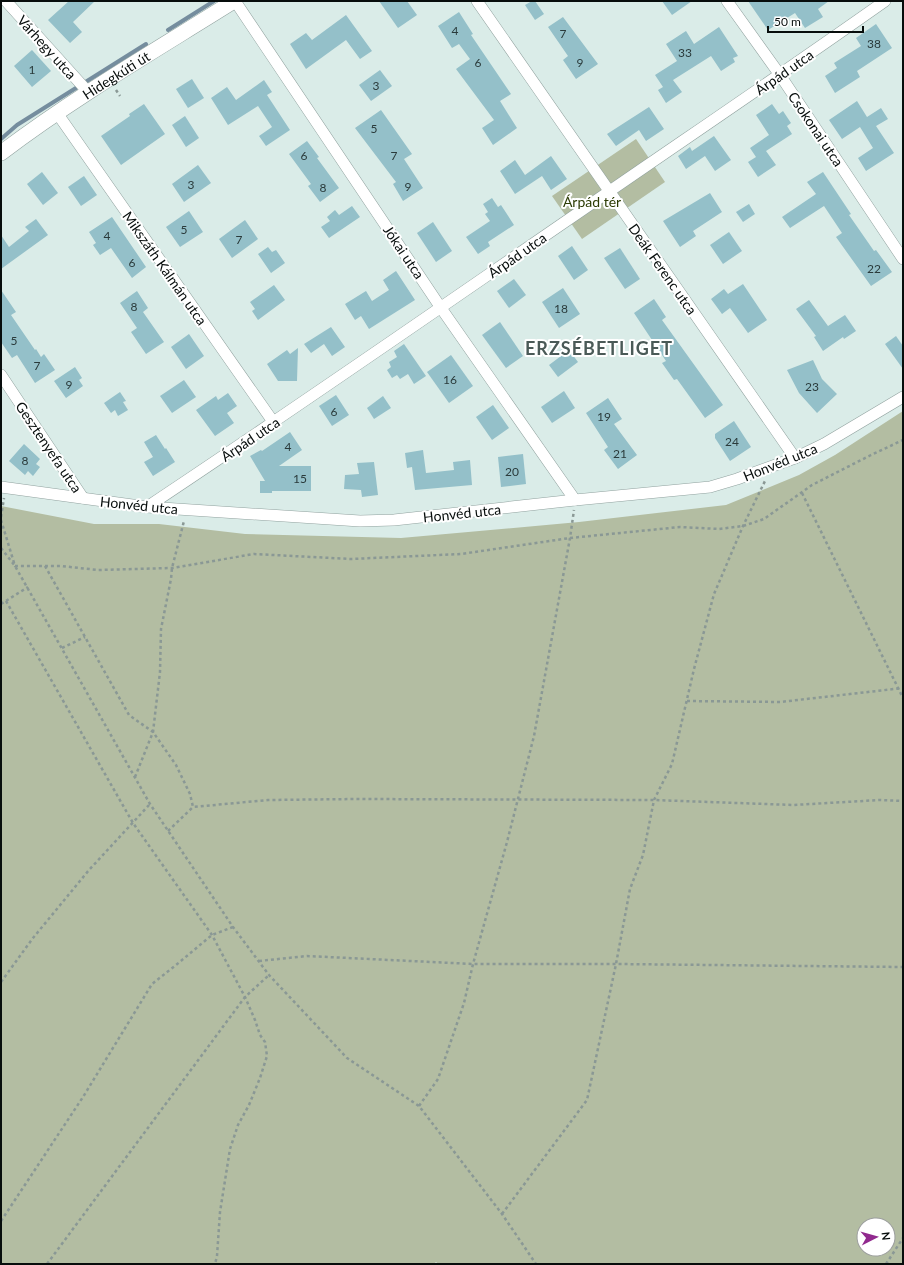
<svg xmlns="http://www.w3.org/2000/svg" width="904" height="1265" font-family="Lato,sans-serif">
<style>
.green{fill:#b3bda2;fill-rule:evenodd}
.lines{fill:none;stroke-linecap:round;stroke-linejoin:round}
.stream{stroke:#758d9e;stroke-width:4}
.building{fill:#94c0c9}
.minor-casing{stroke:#91a29f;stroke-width:12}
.secondary-casing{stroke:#91a29f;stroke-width:16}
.path{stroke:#8a9895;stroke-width:2.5;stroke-dasharray:3 3;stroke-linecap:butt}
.minor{stroke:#fff;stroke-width:11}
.secondary{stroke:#fff;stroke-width:15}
.labels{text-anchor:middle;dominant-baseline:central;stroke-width:4;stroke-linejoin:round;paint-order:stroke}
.number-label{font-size:12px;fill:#2a3a3b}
.street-label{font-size:14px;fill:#070d0c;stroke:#fff}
.park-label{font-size:14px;fill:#2c3b03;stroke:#fff}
.district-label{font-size:18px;font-weight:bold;letter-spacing:1px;fill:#4a5a57;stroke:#fff}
</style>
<rect width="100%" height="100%" fill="#daece8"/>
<g class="green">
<polygon points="636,139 665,182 582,239 552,196"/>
<path d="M 903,411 L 903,1264 L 438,1264 L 436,1262 L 434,1264 L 1,1264 L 1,506 L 94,524 L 159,524 L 245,534 L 401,538 L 579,522 L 726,505 L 799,475 L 835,455 ZM 864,1225 L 888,1225 L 888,1249 L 864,1249 Z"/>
</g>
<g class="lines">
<g class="stream">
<polyline points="168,30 214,1"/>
<polyline points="1,139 17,125 146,44"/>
</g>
</g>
<g class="building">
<polygon points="69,1 95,1 73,22 82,32 70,43 48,20"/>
<polygon points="379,1 407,1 417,15 398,28"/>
<polygon points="532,1 535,1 544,14 535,20 525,5"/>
<polygon points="662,1 692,1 672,15"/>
<polygon points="748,1 829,1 818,9 823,17 805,28 795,13 768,30"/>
<polygon points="459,12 473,34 471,35 511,94 500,101 517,128 493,145 482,128 494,120 456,69 470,59 459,44 452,48 438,26"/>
<polygon points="346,15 372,51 360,59 346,40 306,69 290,44 306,33 312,40"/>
<polygon points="563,17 598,64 576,79 563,60 568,56 548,27"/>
<polygon points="876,24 892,48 857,71 860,77 835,93 825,76 837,68 834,63 861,46 856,38"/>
<polygon points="719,27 738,56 733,58 735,62 721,71 711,56 673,80 682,92 666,103 658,90 663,87 655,75 677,61 666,44 686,31 694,44"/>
<polygon points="32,50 51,71 32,87 14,66"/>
<polygon points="380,70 392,86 371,101 359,85"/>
<polygon points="192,79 204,98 188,108 176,89"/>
<polygon points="264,80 272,92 267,95 290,130 266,146 259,136 272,127 258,106 228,125 211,98 227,87 236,100"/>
<polygon points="857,101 867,117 881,108 888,119 876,126 894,153 866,171 858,158 873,148 860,127 842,139 829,120"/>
<polygon points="144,104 165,134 121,165 101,136 130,116 129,114"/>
<polygon points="772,104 779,114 783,111 791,123 787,126 792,134 766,151 776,165 758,177 748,162 756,157 750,148 769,135 756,115"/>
<polygon points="649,107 664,129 646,141 639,130 616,146 607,134"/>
<polygon points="381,110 412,154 404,159 423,188 403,201 393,184 396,182 355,128"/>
<polygon points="185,116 199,138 186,147 172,125"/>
<polygon points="714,136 731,160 715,171 705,156 686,169 678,156 690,147 692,151"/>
<polygon points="307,141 319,157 317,158 339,188 320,202 308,186 311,184 289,154"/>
<polygon points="551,156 567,179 551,190 542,176 515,194 500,171 515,160 525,175"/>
<polygon points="198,165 211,183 184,202 172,184"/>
<polygon points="42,172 58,193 43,205 27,184"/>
<polygon points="823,172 851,214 849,215 874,251 876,250 892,272 871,286 836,237 842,233 824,206 790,228 782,217 816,194 807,182"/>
<polygon points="84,176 97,195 81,206 68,187"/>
<polygon points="710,193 722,212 693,231 696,236 680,247 663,221"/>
<polygon points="492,198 498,207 501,205 514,225 488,242 490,246 478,254 466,237 490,221 485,214 488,212 483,204"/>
<polygon points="749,204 755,214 743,222 736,212"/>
<polygon points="352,206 360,217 329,238 321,227 330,221 327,217 335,210 339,215"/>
<polygon points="189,211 203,232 180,247 166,227"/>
<polygon points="112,217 146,267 132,278 111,248 100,255 93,245 96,243 89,232"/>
<polygon points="36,219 48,235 1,269 1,235 9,247 29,231 25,227"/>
<polygon points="245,220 258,239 232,258 219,239"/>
<polygon points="433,222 452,251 436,262 417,233"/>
<polygon points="729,232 742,251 723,264 710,245"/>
<polygon points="572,246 588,270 574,280 558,256"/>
<polygon points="268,247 272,252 276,250 285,263 271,273 258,254"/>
<polygon points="620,248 640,279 625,289 604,258"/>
<polygon points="396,271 415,300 369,329 361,316 355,320 345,304 366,291 372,301 389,290 383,280"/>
<polygon points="514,279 526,295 509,308 497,291"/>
<polygon points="743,284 767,320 748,333 730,308 722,314 711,299 724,289 728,294"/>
<polygon points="274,285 285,300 258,320 252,311 255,309 250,302"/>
<polygon points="563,288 580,314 559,328 542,302"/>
<polygon points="1,290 16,312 11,315 35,350 36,349 41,357 44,354 55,370 35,383 17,355 12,358 1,342"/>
<polygon points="137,291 148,308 143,312 164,342 146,354 131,332 137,328 120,303"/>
<polygon points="654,299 666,317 662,320 723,405 705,418 677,379 674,380 662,363 666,361 634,313"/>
<polygon points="809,300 828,326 845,315 856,331 844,339 843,337 823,351 814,337 816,336 796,309"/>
<polygon points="500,322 523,356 506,368 482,335"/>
<polygon points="331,327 345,347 332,356 324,344 311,353 304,344"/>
<polygon points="189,334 204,356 186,369 171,347"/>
<polygon points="896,336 903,346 903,369 885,344"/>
<polygon points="404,344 426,376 414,384 408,374 400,379 397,375 392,378 387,370 391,367 389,362 397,357 394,351"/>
<polygon points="566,346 578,362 558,377 549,365 561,356 558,352"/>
<polygon points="298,348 297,381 278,381 267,364 287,350 290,354"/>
<polygon points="451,355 473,386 449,403 427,372"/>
<polygon points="813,360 822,379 837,394 817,413 799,393 787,370"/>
<polygon points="75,367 82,378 79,380 83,386 66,398 54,381"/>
<polygon points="184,380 196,397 172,413 160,396"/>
<polygon points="564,391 575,408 552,423 541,407"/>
<polygon points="120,392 126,401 123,402 128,410 118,416 115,410 111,413 104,403"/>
<polygon points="228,393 237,406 227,413 234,423 215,436 196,410 216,396 218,400"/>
<polygon points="336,395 349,415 332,426 319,406"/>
<polygon points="383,396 391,408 374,419 367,408"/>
<polygon points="608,398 622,419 614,424 637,455 618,469 604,450 608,447 586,413"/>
<polygon points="493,405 509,428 492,440 476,417"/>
<polygon points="734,421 751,447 730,461 715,438 715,434"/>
<polygon points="290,432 302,450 279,466 311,466 311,491 272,491 272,493 260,493 260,481 265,481 250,456 261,450 262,451"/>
<polygon points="156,435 165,449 166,448 175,462 153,476 144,462 153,457 144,442"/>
<polygon points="24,444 40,459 36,464 40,467 33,476 28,471 25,475 9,461"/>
<polygon points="423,450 426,473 454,470 453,462 470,460 472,485 415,490 412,467 407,468 405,453"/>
<polygon points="523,454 526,484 501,487 498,457"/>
<polygon points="374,462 378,495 362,497 361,490 344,489 345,475 359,474 357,463"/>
</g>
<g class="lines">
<defs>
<g id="minor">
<polyline points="6,1 89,93"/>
<polyline points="235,1 441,308 575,500"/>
<polyline points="477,1 795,458"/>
<polyline points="727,1 780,75 903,259"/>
<polyline points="57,113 274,423"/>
<polyline points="1,375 83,498"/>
<polyline points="1,487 147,507 360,521 394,520 575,500 710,487 737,479 795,458 824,444 903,397"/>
<path d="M 147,507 C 302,404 454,298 607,193 C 700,129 793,66 885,1"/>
</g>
<g id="secondary">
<path id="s1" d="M 1,153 C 75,97 156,50 234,1"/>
</g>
</defs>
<use href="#minor" class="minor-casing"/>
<use href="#secondary" class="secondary-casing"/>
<g class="path">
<polyline points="116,90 120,96"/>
<polyline points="802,493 903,698"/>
<polyline points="1,517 4,498"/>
<polyline points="1,520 15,566 61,566 98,570 172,568 254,554 351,559 461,554 570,538 680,527 719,529 743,526 764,519 812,485 871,455 903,440"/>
<polyline points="1,548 15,566 150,804 233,927 269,975 347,1058 419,1106 502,1214 536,1264"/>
<polyline points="45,566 129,715 153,732 176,765 190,794 193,807 268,800 356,799 654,800 793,805 880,800 903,801"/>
<polyline points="6,601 133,823 212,935 245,997 255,1020 260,1035 265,1042 267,1056 260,1078 249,1105 238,1125 230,1149 220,1212 217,1256 215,1264"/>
<polyline points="1,604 28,587"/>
<polyline points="62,648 85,637"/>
<polyline points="687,701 780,702 903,688"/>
<polyline points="135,777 153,732 160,672 161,629 171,579 172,568 184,521"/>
<polyline points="168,831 193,807"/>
<polyline points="259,961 307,956 473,964 616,964 903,967"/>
<polyline points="1,982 33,938 89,870 150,804"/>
<polyline points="419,1106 438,1079 464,1003 473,964 507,842 534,736 570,538 574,510"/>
<polyline points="502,1214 587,1100 616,964 630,889 643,855 654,800 672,764 694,669 714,594 743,526 765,481"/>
<polyline points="1,1221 83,1097 152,984 176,965 212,935 233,927"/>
<polyline points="47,1264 245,997 269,975"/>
<polyline points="886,1264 903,1238"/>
</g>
<use href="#minor" class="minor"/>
<use href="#secondary" class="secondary"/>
</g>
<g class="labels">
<g class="number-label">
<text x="455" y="30">4</text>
<text x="563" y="33">7</text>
<text x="874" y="43">38</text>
<text x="685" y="52">33</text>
<text x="478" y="62">6</text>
<text x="580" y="62">9</text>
<text x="32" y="69">1</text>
<text x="376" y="85">3</text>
<text x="374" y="128">5</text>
<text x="304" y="155">6</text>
<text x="394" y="155">7</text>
<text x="191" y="184">3</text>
<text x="408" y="186">9</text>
<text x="323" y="187">8</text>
<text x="184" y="229">5</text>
<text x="107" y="235">4</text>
<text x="239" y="239">7</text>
<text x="132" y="262">6</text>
<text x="874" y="268">22</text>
<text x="134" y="306">8</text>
<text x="561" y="308">18</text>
<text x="14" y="340">5</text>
<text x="37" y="365">7</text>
<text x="450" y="379">16</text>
<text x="69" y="384">9</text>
<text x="812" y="386">23</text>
<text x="334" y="411">6</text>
<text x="604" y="416">19</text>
<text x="732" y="441">24</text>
<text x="288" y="446">4</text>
<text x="620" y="453">21</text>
<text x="25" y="460">8</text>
<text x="512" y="471">20</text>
<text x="300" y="478">15</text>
</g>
<g class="street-label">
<text transform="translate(47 47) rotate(48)">Várhegy utca</text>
<text transform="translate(784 72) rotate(-35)">Árpád utca</text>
<text stroke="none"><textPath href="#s1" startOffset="139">Hidegkúti út</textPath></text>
<text transform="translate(816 129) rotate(56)">Csokonai utca</text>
<text transform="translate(404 252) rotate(56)">Jókai utca</text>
<text transform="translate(517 255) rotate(-35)">Árpád utca</text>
<text transform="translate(165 268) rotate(55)">Mikszáth Kálmán utca</text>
<text transform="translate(663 269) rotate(55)">Deák Ferenc utca</text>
<text transform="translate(250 439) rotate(-34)">Árpád utca</text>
<text transform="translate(49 447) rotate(56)">Gesztenyefa utca</text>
<text transform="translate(780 462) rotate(-22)">Honvéd utca</text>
<text transform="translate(139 505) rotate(6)">Honvéd utca</text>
<text transform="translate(462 513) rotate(-6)">Honvéd utca</text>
</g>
<g class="park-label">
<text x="592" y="201">Árpád tér</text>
</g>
<g class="district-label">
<text x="599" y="348">ERZSÉBETLIGET</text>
</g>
</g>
<rect width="904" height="1265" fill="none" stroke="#070d0c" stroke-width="4"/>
<g transform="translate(876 1237) rotate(84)"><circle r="19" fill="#ffffff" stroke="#9c9e9e"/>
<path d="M0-3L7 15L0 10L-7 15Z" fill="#91298e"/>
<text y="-6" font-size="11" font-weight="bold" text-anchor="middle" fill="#070d0c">N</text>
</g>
<path d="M768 26v6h95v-6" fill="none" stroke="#070d0c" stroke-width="2"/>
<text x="774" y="26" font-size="12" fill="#070d0c" stroke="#ffffff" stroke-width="3" paint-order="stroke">50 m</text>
</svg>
